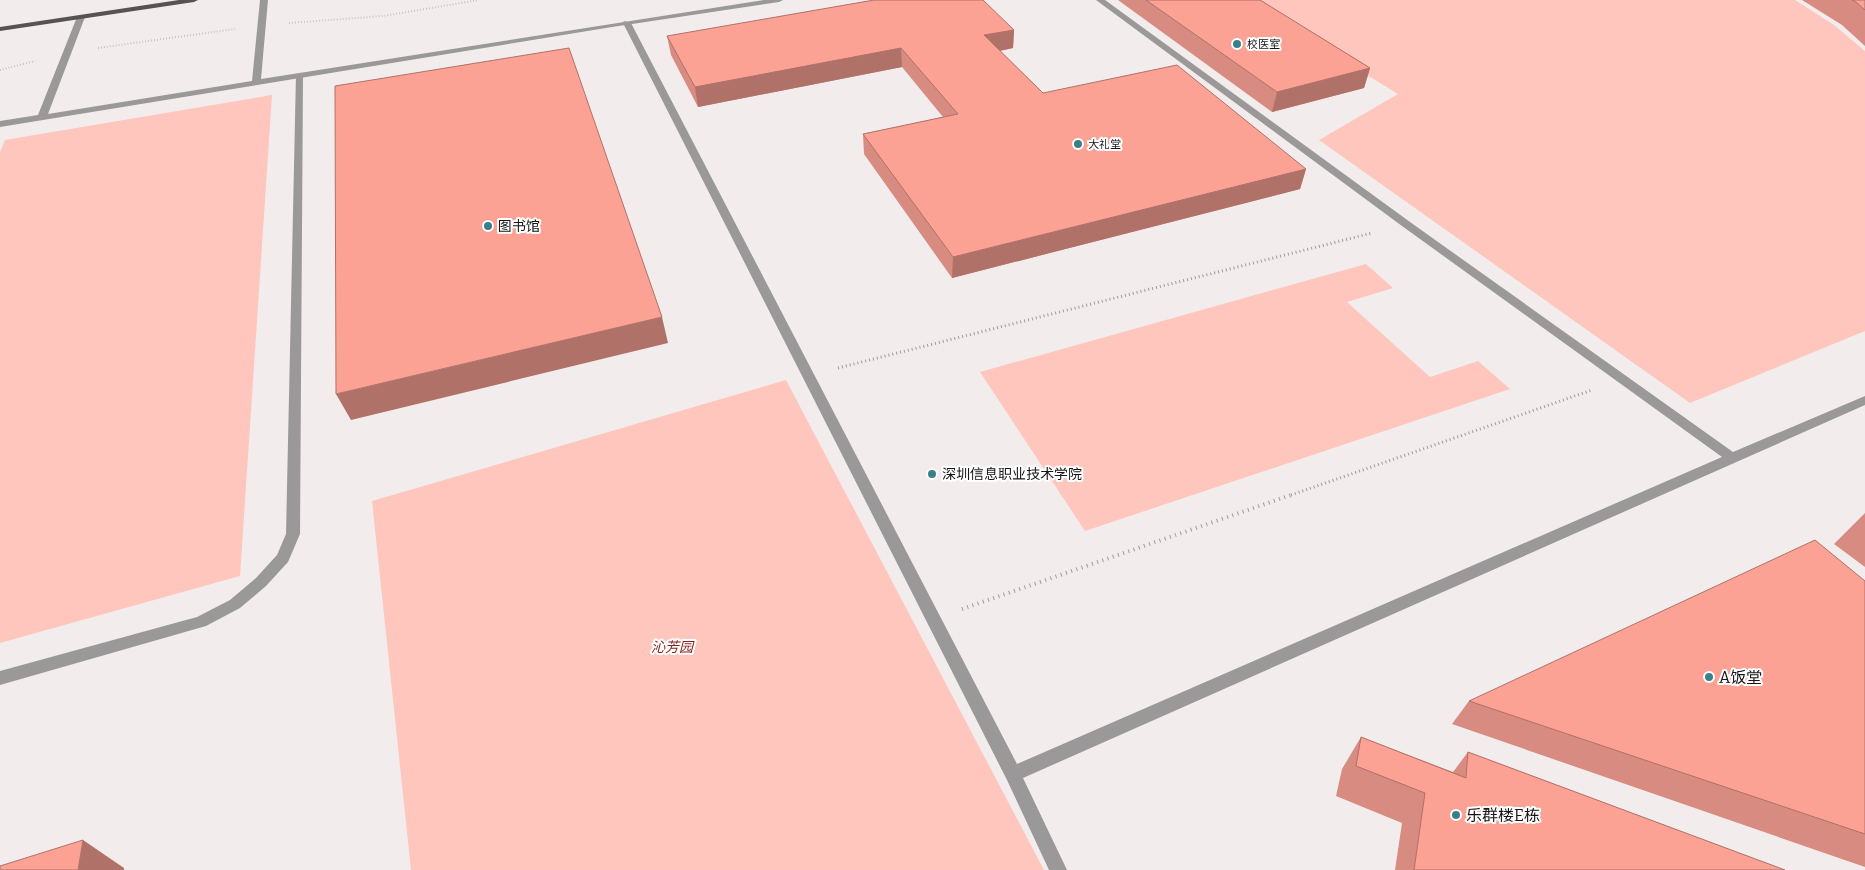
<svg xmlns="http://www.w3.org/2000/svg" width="1865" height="870" font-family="Bitter,'Noto Sans SC',serif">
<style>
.green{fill:#fec6bd}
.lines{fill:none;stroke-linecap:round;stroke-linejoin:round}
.path-far2{stroke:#a09c9b;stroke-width:2;stroke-dasharray:0.5 2.5;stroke-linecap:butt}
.path-far1{stroke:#a09c9b;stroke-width:3;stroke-dasharray:1 3;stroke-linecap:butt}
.path{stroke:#a09c9b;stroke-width:4;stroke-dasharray:1 4.5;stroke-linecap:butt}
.lane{fill:#9a9898;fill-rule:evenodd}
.street{fill:#9a9898;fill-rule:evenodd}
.primary{fill:#565352;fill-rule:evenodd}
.wall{fill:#d88b80}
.shaded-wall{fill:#b07168}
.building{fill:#fba295;stroke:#b07168}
.poi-dot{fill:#39808b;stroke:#fff;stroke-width:2}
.labels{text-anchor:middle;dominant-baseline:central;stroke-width:4;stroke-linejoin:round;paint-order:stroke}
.far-poi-label{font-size:11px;fill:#171515;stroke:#fff;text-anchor:start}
.poi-label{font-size:14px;fill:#171515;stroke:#fff;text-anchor:start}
.park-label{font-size:14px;font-style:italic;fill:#88231b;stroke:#fff}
.near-poi-label{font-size:16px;fill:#171515;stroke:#fff;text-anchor:start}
</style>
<rect width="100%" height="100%" fill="#f2edec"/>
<g class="green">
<polygon points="1244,0 1795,0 1834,25 1865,51 1865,331 1690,403 1319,140 1398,94"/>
<polygon points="272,95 240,576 0,643 0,152 5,140"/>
<polygon points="1366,264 1393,288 1347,302 1430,377 1478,361 1510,389 1085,531 980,372"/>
<polygon points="786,380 1044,870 411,870 372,501"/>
</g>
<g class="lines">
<g class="path-far2">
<polyline points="289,23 383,16 479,0"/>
<polyline points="98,48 235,29"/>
<polyline points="0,70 35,61"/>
</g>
<g class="path-far1">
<polyline points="838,368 1372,233"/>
<polyline points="1291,495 1592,390"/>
</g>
<polyline class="path" points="962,609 1294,494"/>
<g class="lane">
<polygon points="1096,0 1105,0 1410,222 1733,452 1865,396 1865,405 1023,778 1067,870 1049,870 1007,780 623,23 624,21 631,23 1017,764 1722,457 1402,226"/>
<polygon points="296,74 303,76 300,534 288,562 266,586 240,608 206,626 0,685 0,671 197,617 230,600 256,578 277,555 286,534"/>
</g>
<polygon class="street" points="260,0 268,0 261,79 764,0 783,0 779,2 612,27 0,127 0,121 38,115 77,17 81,15 85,17 48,114 252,81"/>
<polygon class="primary" points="179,0 198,0 194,2 0,31 0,27"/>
</g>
<g class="wall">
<polygon points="1118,0 1260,0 1370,68 1364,88 1272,112"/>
<polygon points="1802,0 1865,0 1865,46 1842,25"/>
<polygon points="1014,30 1013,48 1000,51 1043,93 1306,169 1300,189 952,278 864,154 863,134 943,117 902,67 698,107 671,55 667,36"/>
<polygon points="1865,513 1865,567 1834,544"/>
<polygon points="1865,581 1865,867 1452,724 1469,701"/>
<polygon points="1361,737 1453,772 1468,752 1785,870 1395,870 1402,823 1336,796 1342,769"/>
</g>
<g class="shaded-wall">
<polygon points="1014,30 1013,48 983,54 984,35"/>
<polygon points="901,48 902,67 698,107 695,87"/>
<polygon points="1370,68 1364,88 1272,112 1277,92"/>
<polygon points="1306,169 1300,189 952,278 953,257"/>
<polygon points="662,317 668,343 351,420 336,394"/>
<polygon points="83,840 124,868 124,870 78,870"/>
</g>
<g class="building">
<polygon points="874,0 983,0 1014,30 984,35 1043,93 1177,65 1306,169 953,257 863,134 958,114 901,48 695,87 667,36"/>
<polygon points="1146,0 1260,0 1370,68 1277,92"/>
<polygon points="1852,0 1865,0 1865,10 1856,2"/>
<polygon points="569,48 662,317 336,394 335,86"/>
<polygon points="1815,540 1865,581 1865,834 1469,701"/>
<polygon points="1361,737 1466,778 1468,752 1785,870 1414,870 1425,793 1356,766"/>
<polygon points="83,840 78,870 0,870 0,866"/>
</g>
<g class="poi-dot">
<circle cx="1237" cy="44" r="5"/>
<circle cx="1078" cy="144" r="5"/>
<circle cx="488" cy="226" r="5"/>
<circle cx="932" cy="474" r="5"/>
<circle cx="1709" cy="677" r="5"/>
<circle cx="1456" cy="815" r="5"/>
</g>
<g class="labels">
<g class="far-poi-label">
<text x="1247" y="44">校医室</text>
<text x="1088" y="144">大礼堂</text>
</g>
<g class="poi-label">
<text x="498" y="226">图书馆</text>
<text x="942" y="474">深圳信息职业技术学院</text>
</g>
<g class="park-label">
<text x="672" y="647">沁芳园</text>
</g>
<g class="near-poi-label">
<text x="1719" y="677">A饭堂</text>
<text x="1466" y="815">乐群楼E栋</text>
</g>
</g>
</svg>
